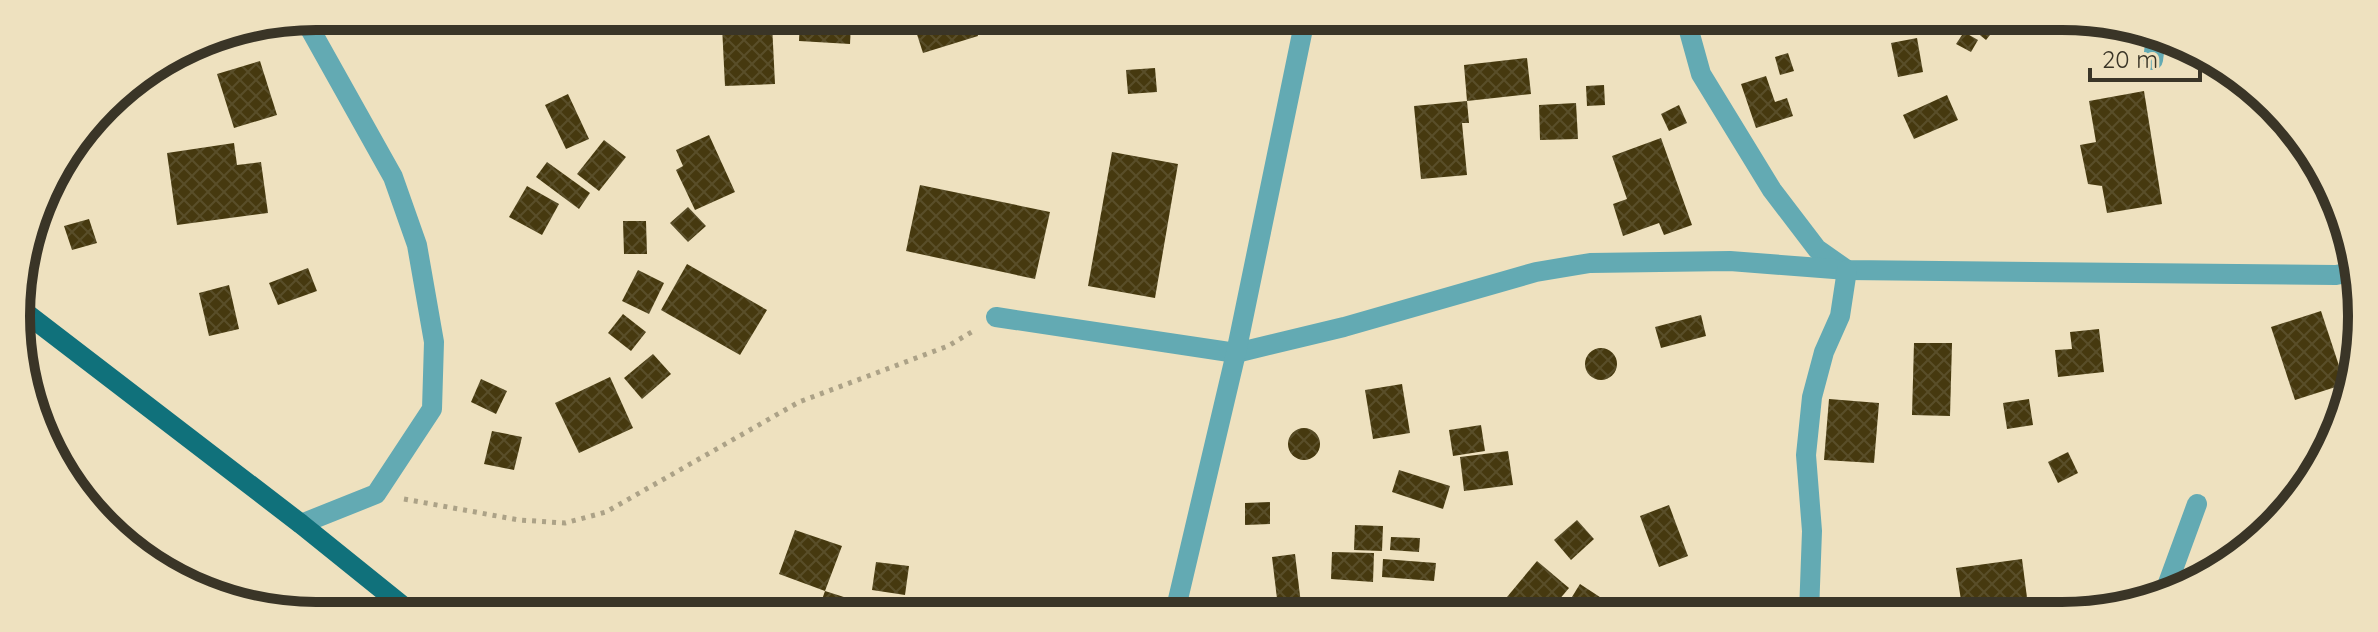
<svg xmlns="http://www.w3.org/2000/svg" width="2378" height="632" font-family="Quicksand,sans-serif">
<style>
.building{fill:url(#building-cross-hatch)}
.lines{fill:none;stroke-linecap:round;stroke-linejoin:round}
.path{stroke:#aca287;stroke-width:5;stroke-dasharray:4 6;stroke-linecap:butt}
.minor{stroke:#63aab3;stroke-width:20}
.major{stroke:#10717b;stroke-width:20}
.rim{fill:none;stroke:#3a3527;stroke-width:10}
</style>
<defs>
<pattern id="building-cross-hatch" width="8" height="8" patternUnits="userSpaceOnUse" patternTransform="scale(2)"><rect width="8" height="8" fill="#46390f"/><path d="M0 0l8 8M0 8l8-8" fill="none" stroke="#594e29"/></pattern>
</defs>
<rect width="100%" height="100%" fill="#eee1bf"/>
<g class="building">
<polygon points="924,18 973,18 978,36 923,53 913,22"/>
<polygon points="800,21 851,24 850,44 799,41"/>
<polygon points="1976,21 1991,21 1997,26 1986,40 1970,27"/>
<polygon points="772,24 775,84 725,86 722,26"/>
<polygon points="1964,32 1978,40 1971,52 1956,44"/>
<polygon points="1917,38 1923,72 1898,77 1891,43"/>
<polygon points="1788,53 1794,71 1780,75 1775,57"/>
<polygon points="1527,58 1531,94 1467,101 1464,65"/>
<polygon points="260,61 277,115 234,128 217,74"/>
<polygon points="1155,68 1157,92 1128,94 1126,70"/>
<polygon points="1766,76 1775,102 1787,98 1793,116 1756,128 1741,84"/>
<polygon points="1604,85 1605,105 1587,106 1586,86"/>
<polygon points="2144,91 2162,204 2107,213 2102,186 2088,184 2080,145 2096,142 2089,101"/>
<polygon points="568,94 589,139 566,149 545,105"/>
<polygon points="1947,95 1958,120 1914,139 1903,115"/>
<polygon points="1467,101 1469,123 1462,123 1467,175 1421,179 1414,106"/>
<polygon points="1576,103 1578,139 1540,140 1539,105"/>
<polygon points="1679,105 1687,123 1669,131 1661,114"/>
<polygon points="709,135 735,192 695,210 676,170 683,166 676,150"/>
<polygon points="1661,138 1692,225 1664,235 1659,223 1623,236 1613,204 1627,199 1612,156"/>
<polygon points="604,140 626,157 599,191 577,174"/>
<polygon points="234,143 237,165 261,162 268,213 177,225 167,153"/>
<polygon points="1112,152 1178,164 1155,298 1088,286"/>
<polygon points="547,162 590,193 579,209 536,177"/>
<polygon points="920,185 1050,212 1035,279 906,251"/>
<polygon points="527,186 559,204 542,235 509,217"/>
<polygon points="688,207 706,226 688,242 670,223"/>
<polygon points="89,219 97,243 72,250 64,226"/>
<polygon points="623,221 646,221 647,254 624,254"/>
<polygon points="687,264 767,310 740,355 661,310"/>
<polygon points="308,268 317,291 278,305 269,283"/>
<polygon points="638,270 664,283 649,314 622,301"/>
<polygon points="229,285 239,329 209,336 199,293"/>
<polygon points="2321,311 2345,384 2295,400 2271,327"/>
<polygon points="623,314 646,332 631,351 608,333"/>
<polygon points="1701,315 1706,336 1661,348 1655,327"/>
<polygon points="2099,329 2104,372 2058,377 2055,350 2072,349 2070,332"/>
<polygon points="1914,343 1952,343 1950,416 1912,415"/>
<circle cx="1601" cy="364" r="16"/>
<polygon points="653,354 671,374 642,399 624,378"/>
<polygon points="610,377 633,428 579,453 555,403"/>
<polygon points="481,379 507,391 496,414 471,402"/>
<polygon points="1402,384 1410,433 1373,439 1365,390"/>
<polygon points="1829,399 1879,403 1874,463 1824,460"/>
<polygon points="2029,399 2033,425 2007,429 2003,403"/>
<polygon points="1481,425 1485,451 1453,456 1449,430"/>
<circle cx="1304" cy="444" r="16"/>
<polygon points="492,431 522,437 514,470 484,464"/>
<polygon points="1508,451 1513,485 1464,491 1460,457"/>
<polygon points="2068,452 2078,473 2058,483 2048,462"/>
<polygon points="1399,470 1450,486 1443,509 1392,492"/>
<polygon points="1270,502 1270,524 1245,525 1245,503"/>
<polygon points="1669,505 1688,556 1659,567 1640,516"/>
<polygon points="1577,520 1594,539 1571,560 1554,540"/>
<polygon points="1355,525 1383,526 1382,551 1354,550"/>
<polygon points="795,530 842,546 825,591 847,598 842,611 818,611 825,591 779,574"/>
<polygon points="1391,537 1420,538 1419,552 1390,550"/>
<polygon points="1332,552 1374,553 1373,582 1331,579"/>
<polygon points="1295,554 1301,604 1278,607 1272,557"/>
<polygon points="1383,559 1436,563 1434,581 1382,577"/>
<polygon points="2022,559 2029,613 1963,613 1956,568"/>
<polygon points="1537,561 1569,588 1548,613 1525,612 1507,597"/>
<polygon points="876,562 909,566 905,595 872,590"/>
<polygon points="1580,584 1609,603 1603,613 1562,613"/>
<polygon points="1381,603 1382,612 1352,612 1351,608"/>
</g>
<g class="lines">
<polyline class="path" points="404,499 519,520 565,523 606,512 799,402 948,346 975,330"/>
<g class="minor">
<polyline points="1686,20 1701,74 1772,190 1817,249 1847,270"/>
<polyline points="2153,60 2156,37"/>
<polyline points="996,317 1236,353 1344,327 1536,272 1590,263 1730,261 1847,270 2336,275 2356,271"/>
<polyline points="301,524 376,494 432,409 434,342 417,245 393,177 304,18"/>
<polyline points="2164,594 2197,504"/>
<polyline points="1175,612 1236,353 1305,19"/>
<polyline points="1809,613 1812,531 1806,455 1812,397 1824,352 1840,316 1847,270"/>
</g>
<polyline class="major" points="18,307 301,524 409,611"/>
</g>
<path d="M0 0H2378V632H0ZM316 30H2062A286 286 0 0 1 2348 316V316A286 286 0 0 1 2062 602H316A286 286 0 0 1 30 316V316A286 286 0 0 1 316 30Z" fill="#eee1bf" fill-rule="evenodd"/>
<path class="rim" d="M316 30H2062A286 286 0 0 1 2348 316V316A286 286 0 0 1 2062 602H316A286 286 0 0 1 30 316V316A286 286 0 0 1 316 30Z"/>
<path d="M2090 68v12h110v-12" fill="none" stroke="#3a3527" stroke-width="4"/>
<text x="2102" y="68" font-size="24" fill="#3a3527" stroke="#eee1bf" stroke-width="6" paint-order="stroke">20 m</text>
</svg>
